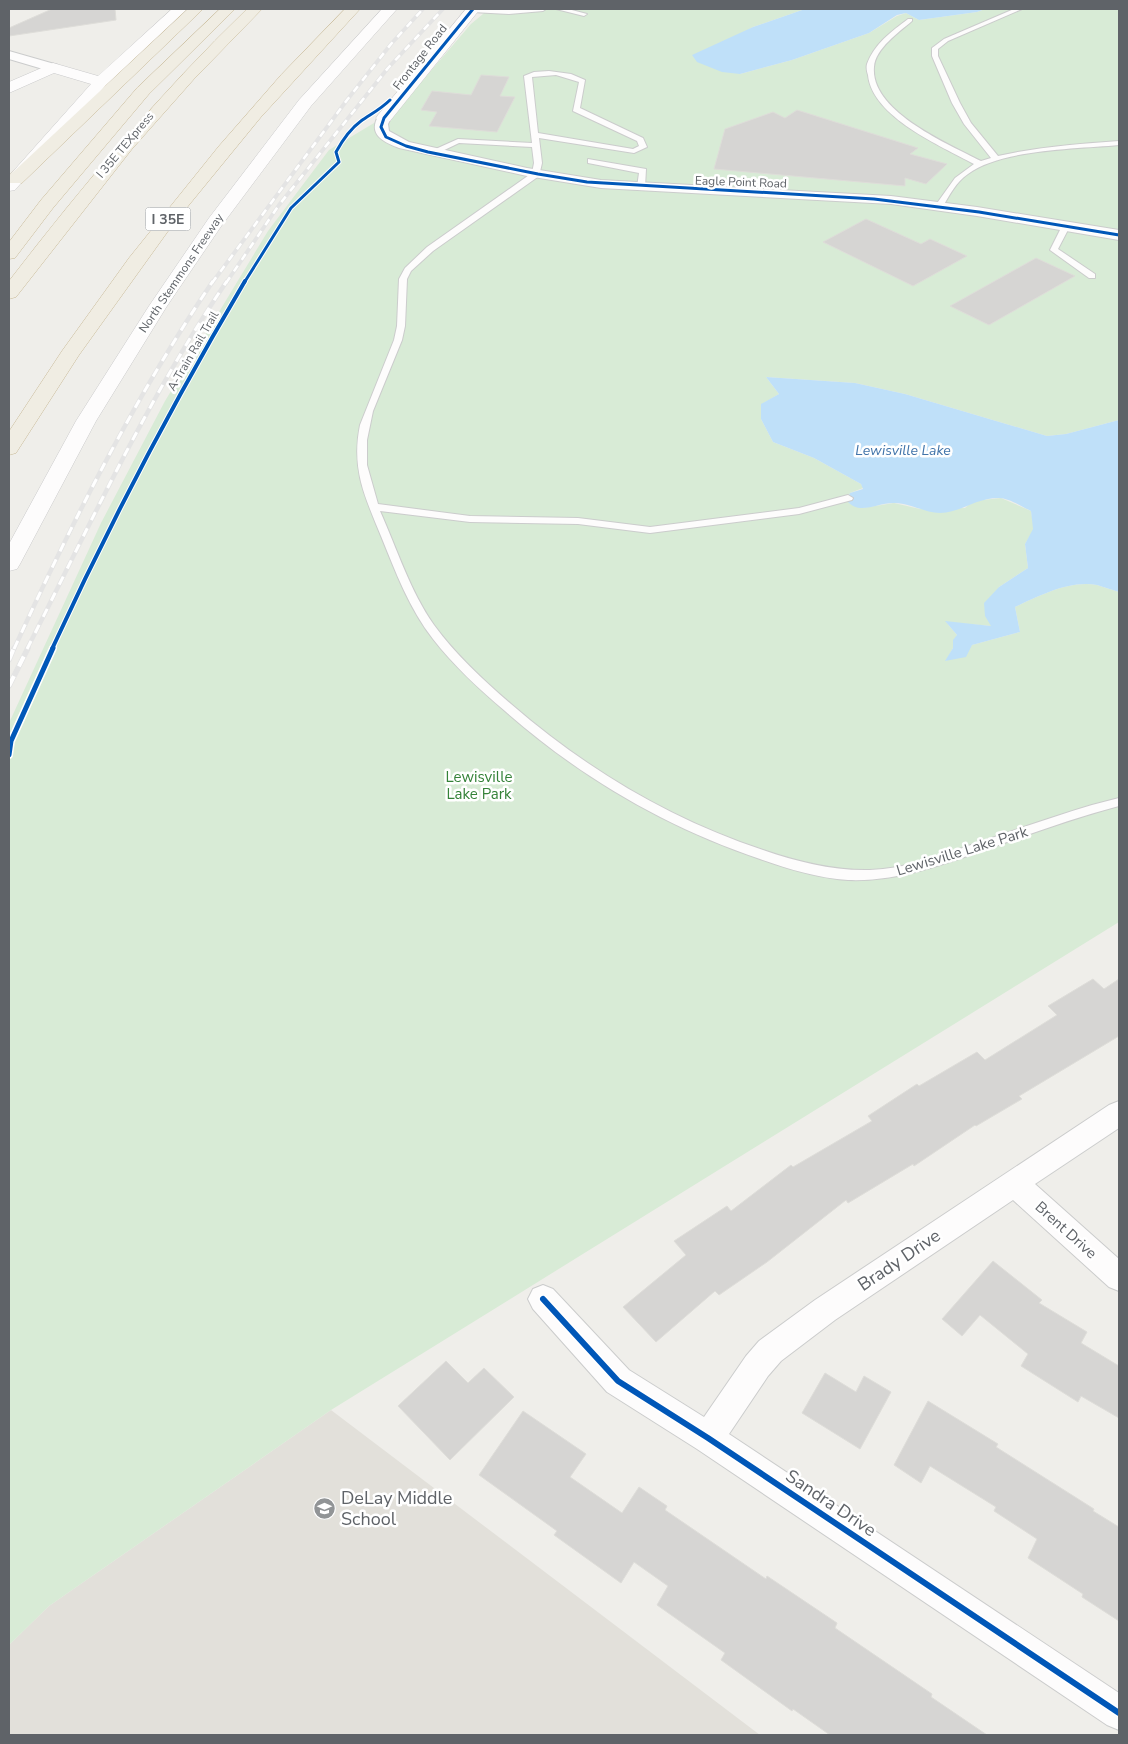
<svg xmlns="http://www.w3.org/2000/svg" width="1128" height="1744" font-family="'Nunito Sans',sans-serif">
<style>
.education{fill:#e2e0da}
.green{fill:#d8ebd6}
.water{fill:#bfe0f9}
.building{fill:#d6d5d3;stroke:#deddd9}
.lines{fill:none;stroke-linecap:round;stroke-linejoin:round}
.lane-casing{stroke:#cbcccc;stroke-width:2}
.street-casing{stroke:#cbcccc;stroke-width:2}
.secondary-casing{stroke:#cacacb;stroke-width:1}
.highway-casing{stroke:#c8b996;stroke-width:1}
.lane{fill:#fdfcfc;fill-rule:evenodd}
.street{fill:#fdfcfc;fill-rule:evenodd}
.secondary{fill:#fdfcfc;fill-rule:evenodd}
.highway{fill:#f0ede3;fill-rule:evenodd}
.rail-far2-casing{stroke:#e4e4e4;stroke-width:4}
.rail-far1-casing{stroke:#e4e4e4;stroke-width:4.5}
.rail-casing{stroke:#e4e4e4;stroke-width:5.5}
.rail-far2{stroke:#fff;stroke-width:2.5;stroke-dasharray:7;stroke-linecap:butt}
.rail-far1{stroke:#fff;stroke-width:3;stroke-dasharray:9;stroke-linecap:butt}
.rail{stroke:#fff;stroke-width:4;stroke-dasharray:11;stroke-linecap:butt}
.cycleway-far3-casing{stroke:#fff;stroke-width:5}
.cycleway-far2-casing{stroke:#fff;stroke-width:6}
.cycleway-far1-casing{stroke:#fff;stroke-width:8}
.cycleway-casing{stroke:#fff;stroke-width:9}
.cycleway-far3{stroke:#0057b8;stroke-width:3}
.cycleway-far2{stroke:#0057b8;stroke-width:4}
.cycleway-far1{stroke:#0057b8;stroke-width:5}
.cycleway{stroke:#0057b8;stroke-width:6}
.labels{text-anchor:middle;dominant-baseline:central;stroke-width:5;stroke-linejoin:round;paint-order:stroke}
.far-street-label{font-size:12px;fill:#5f6368;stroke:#fff}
.shield{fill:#fff;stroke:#8f9295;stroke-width:1}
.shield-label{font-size:14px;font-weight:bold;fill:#5f6368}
.far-water-label{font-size:14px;font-style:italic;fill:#4174aa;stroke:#fff}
.park-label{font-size:15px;fill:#348238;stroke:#fff}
.street-label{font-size:15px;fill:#5f6368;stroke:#fff}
.near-street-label{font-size:18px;fill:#5f6368;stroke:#fff}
.near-poi-label{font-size:18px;fill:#5f6368;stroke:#fff;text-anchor:start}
</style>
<rect width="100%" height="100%" fill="#efeeea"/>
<polygon class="education" points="331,1410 760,1735 9,1735 9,1645 49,1606"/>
<path class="green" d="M 489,9 L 805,9 L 753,27 L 742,33 L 740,74 L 792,60 L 869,33 L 897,16 L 906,13 L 919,20 L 977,12 L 985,9 L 1119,9 L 1119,420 L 1066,434 L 1047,436 L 905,394 L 855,383 L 766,377 L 779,394 L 762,404 L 761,419 L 773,442 L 814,458 L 861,484 L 863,488 L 850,493 L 847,501 L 862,508 L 894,503 L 920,509 L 965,508 L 973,501 L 1001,498 L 1031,511 L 1034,529 L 1025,544 L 1028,568 L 999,587 L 991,626 L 946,622 L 957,635 L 953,648 L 946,661 L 972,645 L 1020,632 L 1015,607 C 1039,596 1069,580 1097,585 C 1104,587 1112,590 1119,592 L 1119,922 L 331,1410 L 49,1606 L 9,1645 L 9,723 L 101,523 L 165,401 L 268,231 L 329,150 L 399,108 L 471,24 Z"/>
<g class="water">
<polygon points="805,9 985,9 977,12 919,20 906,13 897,15 869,33 792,60 740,74 722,72 697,62 692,55 753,27"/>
<path d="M 766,377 L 855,383 L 905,394 L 1047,436 L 1066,434 L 1119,420 L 1119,592 C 1112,590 1104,587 1097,585 C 1069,580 1039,596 1015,607 L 1020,632 L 972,645 L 966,657 L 945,661 L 953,648 L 953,640 L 957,635 L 945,621 L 991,626 L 985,616 L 984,603 L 999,587 L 1028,568 L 1025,544 L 1033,529 L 1031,511 C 1022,507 1009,498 999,498 C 975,498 963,512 940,513 C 925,513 910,503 895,503 C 878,502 860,516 847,501 L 850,493 L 863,489 L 861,484 L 814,458 L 773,442 L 761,419 L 761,404 L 779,394 Z"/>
</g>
<g class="building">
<polygon points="52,9 115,9 116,20 9,36 9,28"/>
<polygon points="481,75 509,77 500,96 515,97 497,132 429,126 437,112 421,110 432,91 471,95"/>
<polygon points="797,110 918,148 910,154 947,164 926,184 905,178 905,186 714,169 725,129 773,112 785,118"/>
<polygon points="866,219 921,244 930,239 967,256 913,286 823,242"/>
<polygon points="1036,258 1075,276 989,325 950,306"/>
<polygon points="1093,979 1104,989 1119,979 1119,1036 1019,1096 1022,1099 976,1126 975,1125 914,1166 913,1164 848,1203 846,1200 767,1262 719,1295 715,1291 656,1342 623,1307 686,1255 674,1241 727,1206 731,1211 791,1165 793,1167 872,1121 868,1116 917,1084 919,1086 977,1052 985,1060 1057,1015 1048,1006"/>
<polygon points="993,1261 1042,1300 1039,1303 1087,1332 1081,1343 1119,1366 1119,1418 1081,1396 1078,1402 1021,1366 1028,1354 980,1315 962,1336 942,1319"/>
<polygon points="446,1361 468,1383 484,1368 514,1397 450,1460 398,1406"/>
<polygon points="825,1373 856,1392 864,1376 891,1392 860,1449 802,1413"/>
<polygon points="928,1401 998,1444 996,1447 1094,1509 1093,1511 1119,1527 1119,1621 1082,1597 1083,1594 1028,1558 1037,1539 994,1511 996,1507 930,1466 921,1483 894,1465"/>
<polygon points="523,1411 586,1454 570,1477 622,1513 639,1487 667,1506 665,1510 766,1579 767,1576 837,1623 835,1628 932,1694 931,1697 987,1735 830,1735 793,1709 792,1711 721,1660 725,1653 657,1605 668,1586 634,1562 621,1583 554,1535 557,1531 479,1475"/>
</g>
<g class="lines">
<defs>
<g id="lane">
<polygon points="470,9 546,9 543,11 509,14 472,12 470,11"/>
<polygon points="556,9 568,9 587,14 584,16"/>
<path d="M 1014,9 L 1022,9 L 948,41 L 938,49 L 938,56 L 960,103 L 971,123 L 998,156 C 1038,147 1078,144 1119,141 L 1119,145 C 1078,149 1001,149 968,174 C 956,182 949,196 942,208 L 936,208 L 935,206 L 955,178 L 974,164 C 941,146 872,117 868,75 C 867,72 866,68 867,64 C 875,43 891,32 908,19 L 912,19 L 912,21 C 899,32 875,49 874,67 C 870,111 948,144 981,161 L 991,158 L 964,124 L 952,103 L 932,56 L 932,48 L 944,39 Z"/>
<path d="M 549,71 L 571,74 L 585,80 L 580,108 L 643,138 L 647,147 L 634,153 L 539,138 L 542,163 L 539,176 L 433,251 L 411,271 L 407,279 L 405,326 L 402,340 L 373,411 L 367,440 L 367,465 L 378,504 L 470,516 L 578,518 L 650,527 L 799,508 L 848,495 L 853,498 L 852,500 L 799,514 L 650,533 L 578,524 L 470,522 L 380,511 C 397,549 410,591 434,625 C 456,655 483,680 511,704 C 585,768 669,819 763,850 C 798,862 833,871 870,870 C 905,869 939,856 971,845 C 1012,831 1052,817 1092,805 L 1119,798 L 1119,806 C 1074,818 1029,834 985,850 C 941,865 896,882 848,880 C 818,878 788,869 760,859 C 665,827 580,777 505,711 C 479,689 454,666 433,639 C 409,608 396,573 381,536 C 365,497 351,469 360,425 L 394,340 L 397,326 L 399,279 L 405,268 L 427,247 L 532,173 L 534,163 L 532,147 L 459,143 L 436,154 L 429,152 L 458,139 L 532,143 L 524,76 L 534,72 ZM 556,75 L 579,82 L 573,111 L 637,141 L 639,146 L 633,149 L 538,133 L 532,77 Z"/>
<polygon points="588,159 646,169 645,187 641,189 637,187 639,173 588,163"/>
<polygon points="1063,224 1070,226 1058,249 1095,274 1095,278 1089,278 1050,250"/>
</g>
<g id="street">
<polygon points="9,51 58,65 60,68 53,72 9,59"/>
<path d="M 384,114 L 391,118 L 388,124 L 389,131 L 409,142 L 527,168 L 601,180 L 891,196 L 977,207 L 1119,230 L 1119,240 L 977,216 L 891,204 L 601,188 L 527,176 L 399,148 C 383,142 367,134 379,115 Z"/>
<polygon points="1119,1101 1119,1128 1035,1184 1119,1259 1119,1291 1109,1287 1013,1200 835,1320 781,1361 768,1376 729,1434 1119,1693 1119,1730 1107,1725 697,1449 607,1392 533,1309 528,1299 533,1289 543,1285 553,1289 629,1370 704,1417 746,1356 759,1341 815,1300 1109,1105"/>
</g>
<g id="secondary">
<polygon points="172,9 187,9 106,85 15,190 9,191 9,176 91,84 54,73 9,93 9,82 53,63 98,76"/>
<polygon points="382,9 397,9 311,106 222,225 167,306 96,421 20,564 17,569 9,571 9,544 76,421 149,306 209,218 299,100"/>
<polygon points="466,9 480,9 390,121 378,121 376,118 378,115"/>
</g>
<g id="highway">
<polygon points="188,9 203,9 22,183 10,183 10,175"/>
<polygon points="220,9 235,9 149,94 53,208 15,258 9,259 9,242 41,200 137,88"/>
<path d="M 247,9 L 262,9 L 194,79 L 132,149 L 16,297 L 9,299 L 9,281 C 83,185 160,93 247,9 Z"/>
<polygon points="345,9 360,9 261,117 171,227 79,355 16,453 9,455 10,430 62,351 129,258 219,146 281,75"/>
</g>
</defs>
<use href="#lane" class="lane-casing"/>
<use href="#street" class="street-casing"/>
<use href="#secondary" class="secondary-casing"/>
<use href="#highway" class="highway-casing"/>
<use href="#lane" class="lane"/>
<use href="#street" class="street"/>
<use href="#secondary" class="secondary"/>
<use href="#highway" class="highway"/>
<defs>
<g id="rail-far2">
<polyline points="212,283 347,100 391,44 423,9"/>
<polyline points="226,283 279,205 388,68 443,9"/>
</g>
<g id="rail-far1">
<path d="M 14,649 C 72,522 135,397 213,281"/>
<path d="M 27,649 C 90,525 148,397 227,281"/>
</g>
<g id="rail">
<polyline points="9,660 14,648"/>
<polyline points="9,686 28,648"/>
</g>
</defs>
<use href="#rail-far2" class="rail-far2-casing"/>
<use href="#rail-far1" class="rail-far1-casing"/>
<use href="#rail" class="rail-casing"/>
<use href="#rail-far2" class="rail-far2"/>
<use href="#rail-far1" class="rail-far1"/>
<use href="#rail" class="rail"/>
<defs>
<g id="cycleway-far3">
<polyline points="473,9 384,118 381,127 386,137 406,146 428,152 538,174 587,182 874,199 979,212 1119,235"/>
<path d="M 244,283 L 291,208 L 339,162 L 336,152 C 342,141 350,129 361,121 C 371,114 381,109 390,100"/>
</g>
<path id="cycleway-far2" d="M 52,649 C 110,523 174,401 245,281"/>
<polyline id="cycleway-far1" points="9,755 11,741 53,648"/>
<polyline id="cycleway" points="543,1299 618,1381 708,1438 1119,1713"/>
</defs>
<use href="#cycleway-far3" class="cycleway-far3-casing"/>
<use href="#cycleway-far2" class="cycleway-far2-casing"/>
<use href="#cycleway-far1" class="cycleway-far1-casing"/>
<use href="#cycleway" class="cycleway-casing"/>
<use href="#cycleway-far3" class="cycleway-far3"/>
<use href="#cycleway-far2" class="cycleway-far2"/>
<use href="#cycleway-far1" class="cycleway-far1"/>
<use href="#cycleway" class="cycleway"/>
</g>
<defs>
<symbol id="school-disc" viewBox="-11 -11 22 22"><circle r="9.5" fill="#919496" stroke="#fff"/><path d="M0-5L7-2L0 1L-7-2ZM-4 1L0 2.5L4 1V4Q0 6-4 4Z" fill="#fff"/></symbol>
</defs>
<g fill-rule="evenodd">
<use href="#school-disc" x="312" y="1496" width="25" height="25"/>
</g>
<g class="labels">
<g class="far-street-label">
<text transform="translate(420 57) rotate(-52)">Frontage Road</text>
<text transform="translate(125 145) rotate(-50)">I 35E TEXpress</text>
<text transform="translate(741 182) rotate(2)">Eagle Point Road</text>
<text transform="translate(181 273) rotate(-56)">North Stemmons Freeway</text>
<text transform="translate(193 351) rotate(-60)">A-Train Rail Trail</text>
</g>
<rect class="shield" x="145.5" y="207.5" width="45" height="23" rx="4"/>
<g class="shield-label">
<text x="168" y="219">I 35E</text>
</g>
<g class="far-water-label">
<text x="903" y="450">Lewisville Lake</text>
</g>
<g class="park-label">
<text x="479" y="777">Lewisville<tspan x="479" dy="17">Lake Park</tspan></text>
</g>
<g class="street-label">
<text transform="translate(962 851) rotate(-17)">Lewisville Lake Park</text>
<text transform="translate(1066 1230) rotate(42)">Brent Drive</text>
</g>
<g class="near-street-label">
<text transform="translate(899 1260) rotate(-34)">Brady Drive</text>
<text transform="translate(831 1503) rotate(34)">Sandra Drive</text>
</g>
<g class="near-poi-label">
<text x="341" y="1498">DeLay Middle<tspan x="341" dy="21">School</tspan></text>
</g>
</g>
<rect width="1128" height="1744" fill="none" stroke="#5f6368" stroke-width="20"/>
</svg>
